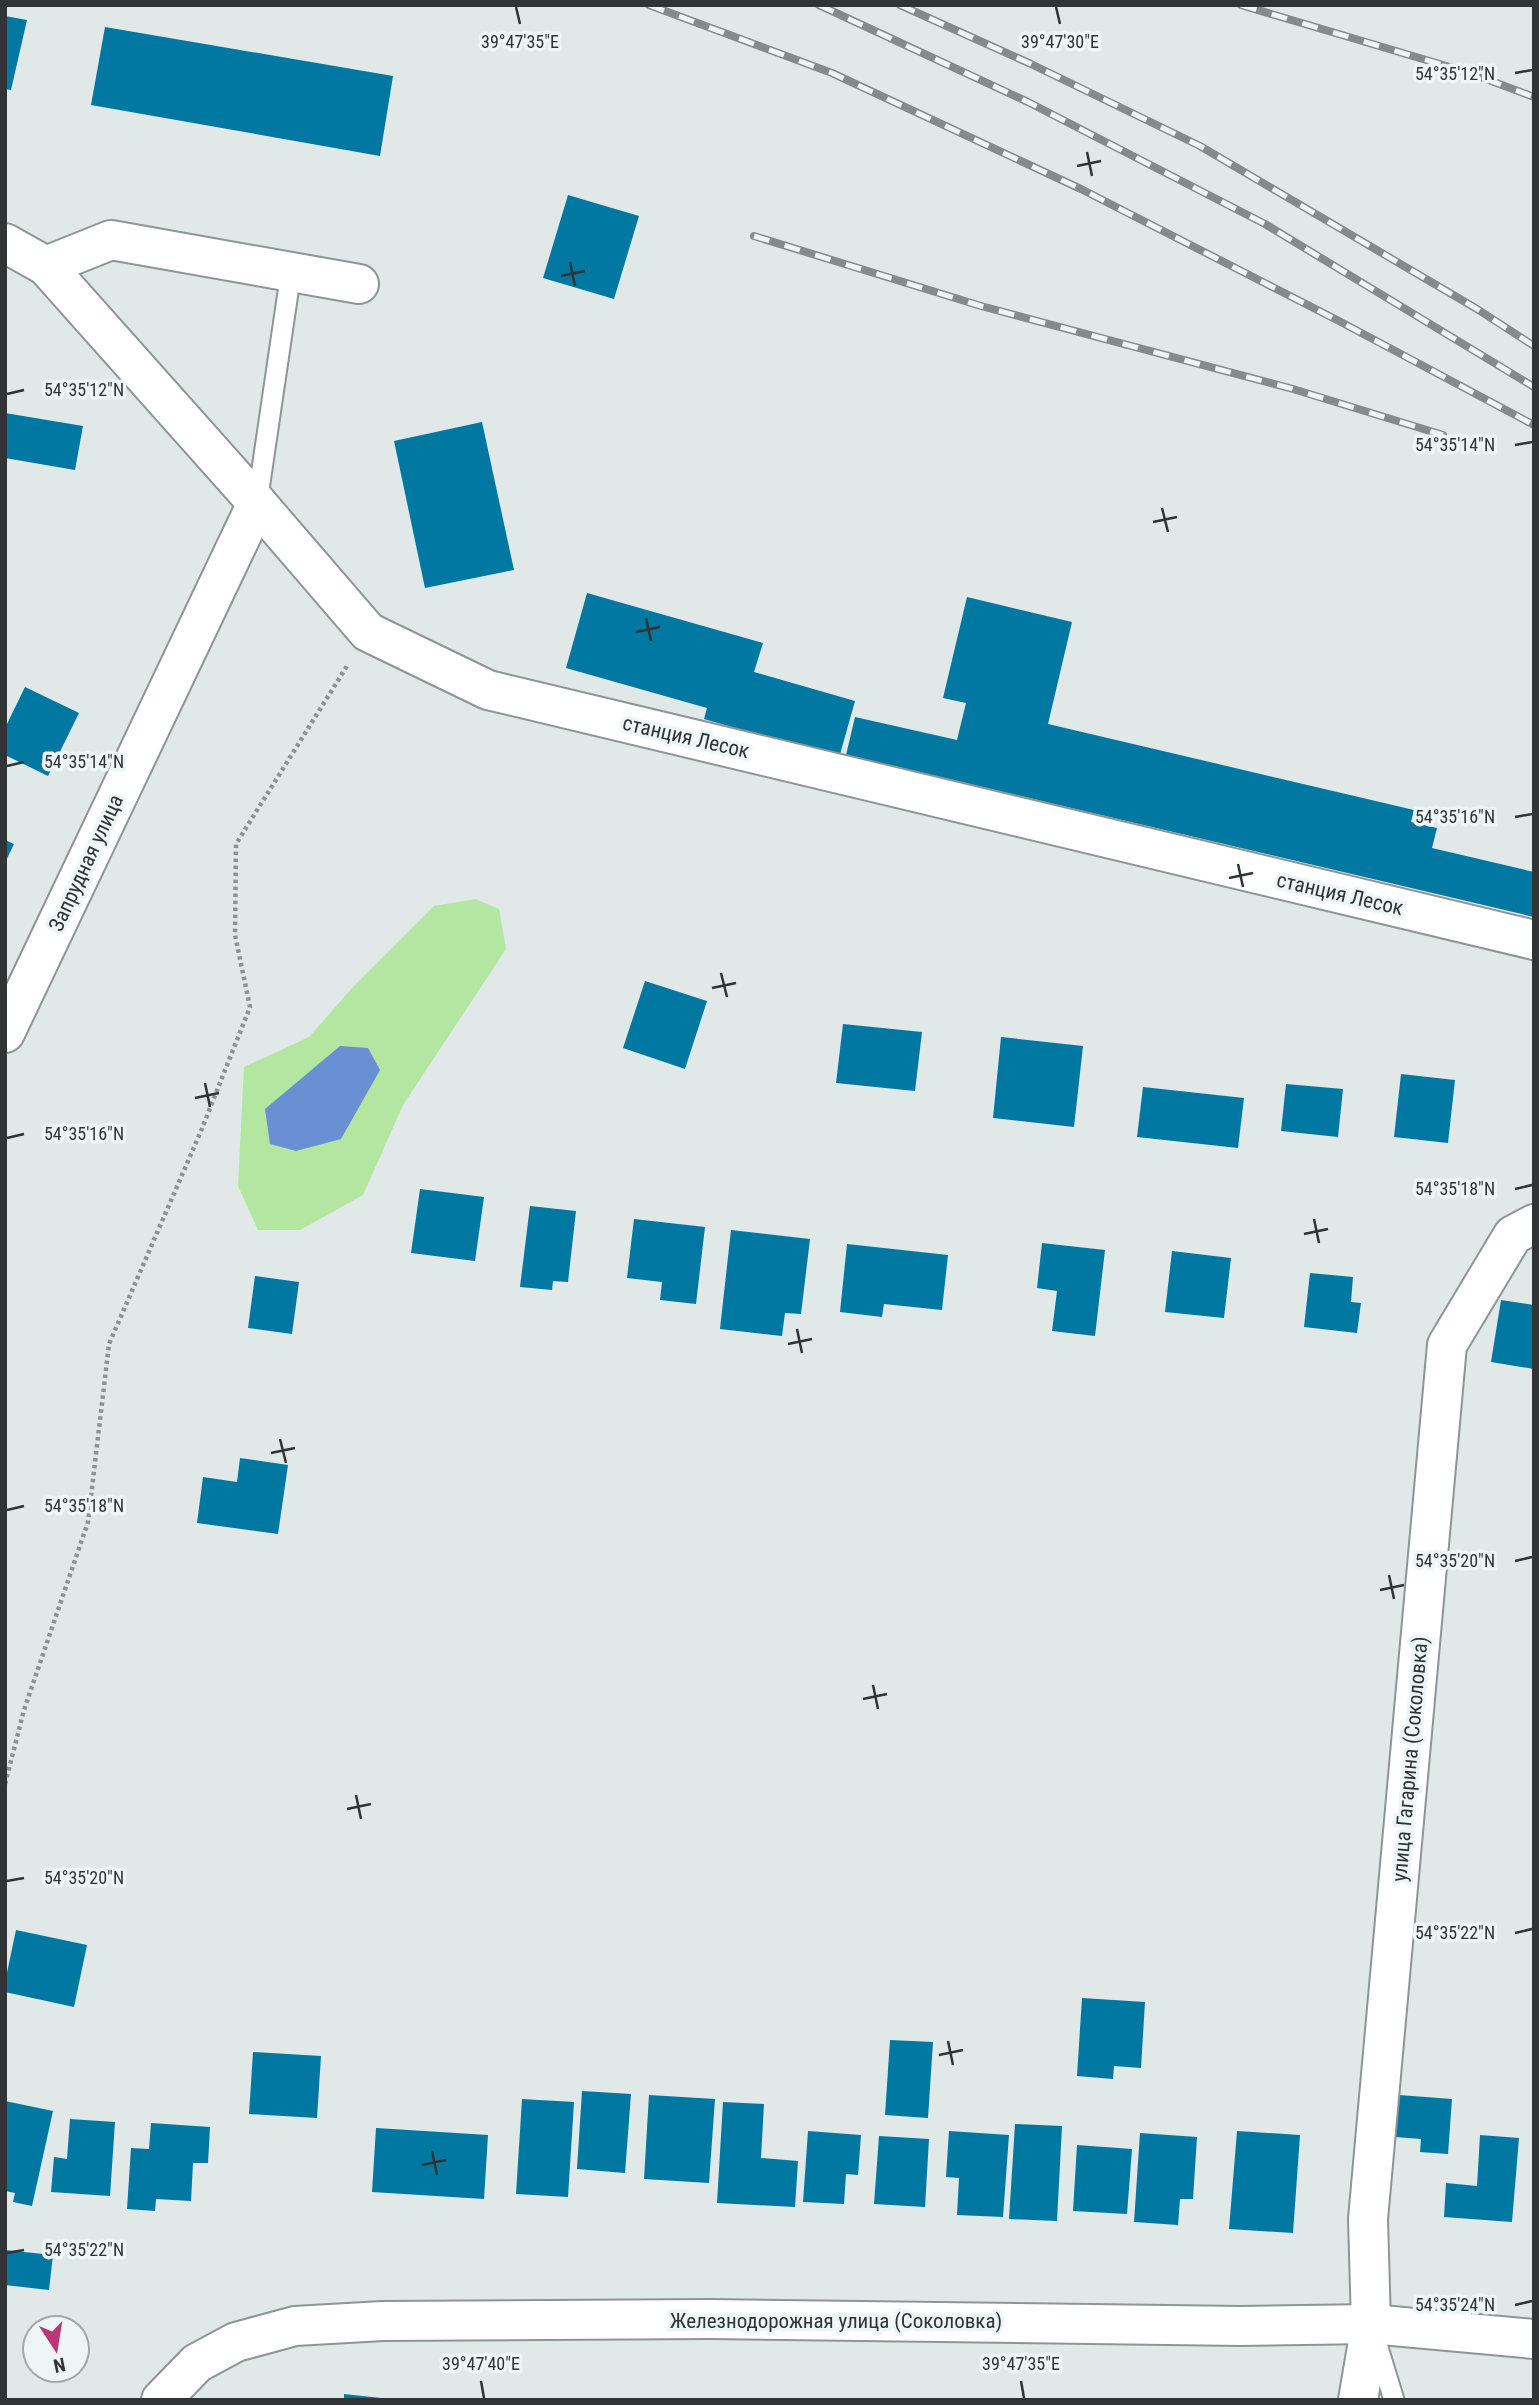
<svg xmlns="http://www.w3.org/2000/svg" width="1539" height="2405" font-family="'Roboto Condensed',sans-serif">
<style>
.green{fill:#b3e6a1}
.water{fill:#6a8fd2}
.building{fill:#0078a1}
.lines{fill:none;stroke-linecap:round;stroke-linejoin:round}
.lane-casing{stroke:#8d9596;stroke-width:23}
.street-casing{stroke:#8d9596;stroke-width:42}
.path{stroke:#8d9292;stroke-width:4.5;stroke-dasharray:3.5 3.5;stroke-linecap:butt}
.lane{stroke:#fff;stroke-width:19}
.street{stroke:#fff;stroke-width:38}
.rail-casing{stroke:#858a8a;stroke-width:8}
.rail{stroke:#edf5f6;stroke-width:5;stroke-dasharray:16;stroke-linecap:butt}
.ticks{fill:none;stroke:#313434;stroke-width:2.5}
.labels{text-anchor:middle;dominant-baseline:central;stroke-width:7;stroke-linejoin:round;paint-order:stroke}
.street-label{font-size:21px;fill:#313434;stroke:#edf5f6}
.ticks-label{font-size:18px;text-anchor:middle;fill:#313434;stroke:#edf5f6;stroke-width:7;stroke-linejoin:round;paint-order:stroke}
</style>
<rect width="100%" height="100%" fill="#e0e8e8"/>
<polygon class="green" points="475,899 499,909 506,949 403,1105 363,1195 300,1230 258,1230 238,1186 244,1067 309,1037 353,987 434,906"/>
<polygon class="water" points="340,1046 368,1048 380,1070 341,1139 296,1151 270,1144 265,1109"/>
<g class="building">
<polygon points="5,16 27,20 11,90 5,89"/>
<polygon points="105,27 393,76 380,156 91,105"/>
<polygon points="568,195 639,216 614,299 543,278"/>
<polygon points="5,413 83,426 75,470 5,458"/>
<polygon points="482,422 514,570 425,588 394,441"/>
<polygon points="587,593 763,643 754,672 855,701 839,758 704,719 707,708 566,668"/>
<polygon points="967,597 1072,622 1048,724 1414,810 1411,822 1437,828 1432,848 1534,872 1534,917 846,755 855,717 957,740 966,703 943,698"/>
<polygon points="25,687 79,713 48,776 5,755 5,728"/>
<polygon points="5,840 14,844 5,863"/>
<polygon points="645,981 707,1001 685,1069 623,1048"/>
<polygon points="843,1024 922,1032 915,1091 836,1083"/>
<polygon points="1001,1037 1083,1046 1074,1127 993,1118"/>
<polygon points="1401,1074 1455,1080 1448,1143 1394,1137"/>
<polygon points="1286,1084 1343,1089 1338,1137 1281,1131"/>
<polygon points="1143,1087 1244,1098 1238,1148 1137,1137"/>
<polygon points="420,1189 484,1197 475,1261 411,1253"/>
<polygon points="530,1206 576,1211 568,1282 553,1281 552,1290 520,1287"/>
<polygon points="634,1219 705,1227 696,1304 660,1300 662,1282 627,1278"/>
<polygon points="731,1230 810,1239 801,1314 785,1313 782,1336 720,1329"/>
<polygon points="1042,1243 1105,1250 1095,1336 1052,1331 1057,1291 1037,1288"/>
<polygon points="847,1244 948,1255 942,1310 884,1304 882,1317 840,1312"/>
<polygon points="1172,1251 1231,1258 1224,1318 1165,1312"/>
<polygon points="1310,1273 1353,1277 1351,1302 1361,1303 1357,1333 1304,1327"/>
<polygon points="255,1276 299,1282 292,1334 248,1328"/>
<polygon points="1501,1300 1534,1305 1534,1369 1491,1362"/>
<polygon points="240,1458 288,1465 278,1534 197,1523 203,1477 237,1482"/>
<polygon points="16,1930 87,1945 74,2007 5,1992 5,1982"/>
<polygon points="1082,1998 1145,2002 1141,2068 1114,2066 1113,2079 1077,2076"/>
<polygon points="890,2040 933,2042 928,2118 885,2115"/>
<polygon points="253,2052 321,2056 317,2118 249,2114"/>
<polygon points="582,2091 631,2094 625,2173 577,2169"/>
<polygon points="649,2095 715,2099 709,2183 644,2179"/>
<polygon points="1399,2095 1452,2099 1448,2154 1420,2152 1421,2139 1395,2137"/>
<polygon points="522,2099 574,2102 568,2197 516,2194"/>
<polygon points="5,2101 53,2111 32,2206 13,2202 15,2193 5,2191"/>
<polygon points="723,2102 764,2104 761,2158 798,2161 795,2207 717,2203"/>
<polygon points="70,2119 115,2122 110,2196 51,2192 54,2157 67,2159"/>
<polygon points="151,2123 210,2127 208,2163 193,2163 191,2201 156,2199 155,2211 127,2209 131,2148 149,2149"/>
<polygon points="1015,2124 1062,2126 1057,2221 1009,2219"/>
<polygon points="376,2128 488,2135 484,2199 372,2192"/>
<polygon points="808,2131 861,2135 858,2175 846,2174 844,2204 803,2202"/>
<polygon points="949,2131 1009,2135 1003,2217 957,2215 959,2178 946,2177"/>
<polygon points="1237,2131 1300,2135 1293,2233 1229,2229"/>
<polygon points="1140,2133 1197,2137 1193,2199 1180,2199 1178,2225 1134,2222"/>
<polygon points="1480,2135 1519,2138 1512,2222 1444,2217 1446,2183 1477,2186"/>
<polygon points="879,2136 929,2139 925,2207 874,2204"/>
<polygon points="1077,2145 1132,2149 1127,2214 1073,2211"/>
<polygon points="5,2250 53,2255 49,2290 5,2285"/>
<polygon points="344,2394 381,2398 381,2400 344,2400"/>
</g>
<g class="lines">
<defs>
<g id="lane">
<polyline points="257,503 291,272"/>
<polyline points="1376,2341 1394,2400"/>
</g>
<g id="street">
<polyline points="5,243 46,266 257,503 368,632 488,690 1534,940"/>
<polyline points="46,266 111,240 359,284"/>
<polyline points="5,1033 257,503"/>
<polyline points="161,2400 197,2363 236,2342 295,2326 383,2321 709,2319 1241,2326 1371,2324 1534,2339"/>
<polyline points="1358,2400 1371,2324 1368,2219 1447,1345 1513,1235 1534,1224"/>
</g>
</defs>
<use href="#lane" class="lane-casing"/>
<use href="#street" class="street-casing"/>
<polyline class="path" points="5,1784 24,1710 88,1522 109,1344 201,1131 250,1007 235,935 236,844 347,666"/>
<use href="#lane" class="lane"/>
<use href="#street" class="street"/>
<defs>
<g id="rail">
<polyline points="649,5 832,73 1081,189 1339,321 1534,425"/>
<polyline points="819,5 1028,102 1265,224 1534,387"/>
<polyline points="900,5 1031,64 1200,146 1477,309 1534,346"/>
<polyline points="1241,5 1470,73 1534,97"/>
<polyline points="754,236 981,306 1293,389 1443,435"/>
</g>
</defs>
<use href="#rail" class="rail-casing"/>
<use href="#rail" class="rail"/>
</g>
<path class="ticks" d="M 516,7 L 520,24M 1056,7 L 1060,24M 1515,73 L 1532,70M 1087,152 L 1092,176M 1077,166 L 1101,161M 570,262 L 575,286M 561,276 L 585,271M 7,394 L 24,390M 1515,445 L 1532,442M 1162,508 L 1168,532M 1153,522 L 1177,517M 646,618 L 651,641M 636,632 L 660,627M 7,766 L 24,762M 1515,817 L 1532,814M 1238,864 L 1243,887M 1229,878 L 1253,873M 721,973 L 727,997M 712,988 L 736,983M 205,1083 L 210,1107M 195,1098 L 219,1093M 7,1138 L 24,1134M 1515,1189 L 1532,1185M 1314,1219 L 1319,1243M 1304,1234 L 1328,1229M 797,1329 L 802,1353M 788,1344 L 812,1339M 280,1439 L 286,1463M 271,1453 L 295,1448M 7,1510 L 24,1506M 1515,1561 L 1532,1557M 1389,1575 L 1394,1599M 1380,1590 L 1404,1585M 873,1685 L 878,1709M 863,1699 L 887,1694M 356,1795 L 361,1819M 347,1809 L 371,1804M 7,1881 L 24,1878M 1515,1933 L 1532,1929M 948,2041 L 953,2065M 939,2055 L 963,2050M 432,2151 L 437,2175M 422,2165 L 446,2160M 7,2253 L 24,2250M 1515,2305 L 1532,2301M 481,2381 L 484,2398M 1021,2381 L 1024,2398"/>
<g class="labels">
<g class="street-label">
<text transform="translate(686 737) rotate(13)">станция Лесок</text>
<text transform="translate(86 863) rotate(-65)">Запрудная улица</text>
<text transform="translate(1340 894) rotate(13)">станция Лесок</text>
<text transform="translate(1410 1759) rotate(-85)">улица Гагарина (Соколовка)</text>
<text x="836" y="2321">Железнодорожная улица (Соколовка)</text>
</g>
</g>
<g class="ticks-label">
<text x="520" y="48">39°47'35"E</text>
<text x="1060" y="48">39°47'30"E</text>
<text x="1455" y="80">54°35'12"N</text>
<text x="84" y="396">54°35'12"N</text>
<text x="1455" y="451">54°35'14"N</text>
<text x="84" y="768">54°35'14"N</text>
<text x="1455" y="823">54°35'16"N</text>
<text x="84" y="1140">54°35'16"N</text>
<text x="1455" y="1195">54°35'18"N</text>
<text x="84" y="1512">54°35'18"N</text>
<text x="1455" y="1567">54°35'20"N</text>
<text x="84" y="1884">54°35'20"N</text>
<text x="1455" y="1939">54°35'22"N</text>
<text x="84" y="2256">54°35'22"N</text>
<text x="1455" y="2311">54°35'24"N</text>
<text x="481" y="2370">39°47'40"E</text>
<text x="1021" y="2370">39°47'35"E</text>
</g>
<rect width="1539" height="2405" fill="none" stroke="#313434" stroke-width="14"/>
<g transform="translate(56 2349) rotate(168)"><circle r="33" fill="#edf5f6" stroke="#a2a8a8" stroke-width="2"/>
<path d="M0-5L12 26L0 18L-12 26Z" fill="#bc3577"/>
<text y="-10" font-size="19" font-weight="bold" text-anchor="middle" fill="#313434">N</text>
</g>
</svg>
